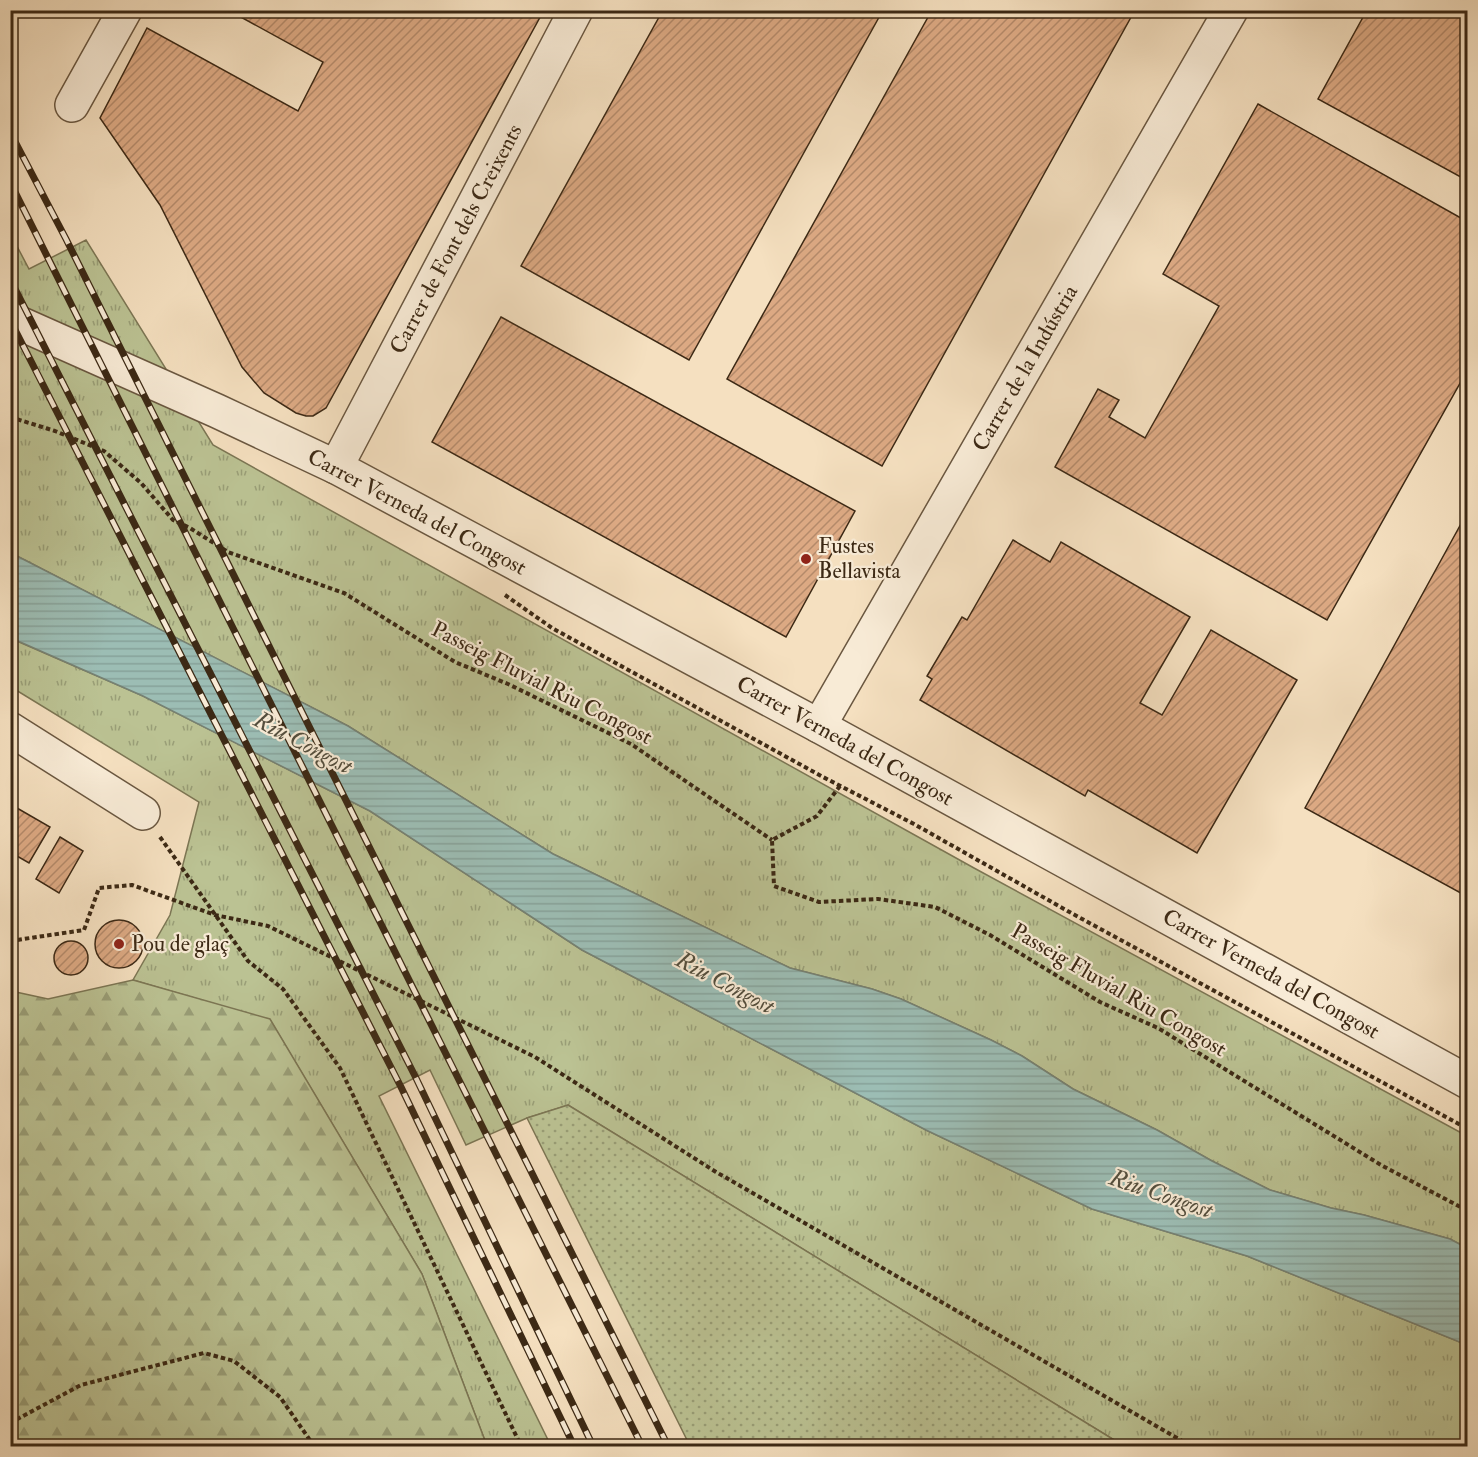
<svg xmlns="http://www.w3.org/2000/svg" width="1478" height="1457" font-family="'IM FELL Double Pica',serif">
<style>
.grass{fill:url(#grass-tufts);stroke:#7c7654;stroke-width:1.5}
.forest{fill:url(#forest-firs);stroke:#7c7654;stroke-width:1.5}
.park{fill:url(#park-dots);stroke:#7c7654;stroke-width:1.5}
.water{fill:url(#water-rules);stroke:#768274;stroke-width:1.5}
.building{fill:url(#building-hatch);stroke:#3c2915;stroke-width:1.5}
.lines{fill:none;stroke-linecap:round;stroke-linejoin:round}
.minor-casing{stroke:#6a5740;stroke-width:36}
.path{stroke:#3c2915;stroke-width:4;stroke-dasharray:4.5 3;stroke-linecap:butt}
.minor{stroke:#f8ebd6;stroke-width:33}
.rail-casing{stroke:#3c2915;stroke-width:7}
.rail{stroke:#f8ebd6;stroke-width:4.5;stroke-dasharray:14;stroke-linecap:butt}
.poi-dot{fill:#8f2418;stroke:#f8ebd6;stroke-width:2}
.labels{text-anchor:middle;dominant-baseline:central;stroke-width:4.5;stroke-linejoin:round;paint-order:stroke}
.street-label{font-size:22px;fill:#3c2915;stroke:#f8ebd6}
.poi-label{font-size:22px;fill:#3c2915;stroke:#f8ebd6;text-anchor:start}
.water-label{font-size:24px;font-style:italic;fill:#544e3d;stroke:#f8ebd6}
</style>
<defs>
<pattern id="grass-tufts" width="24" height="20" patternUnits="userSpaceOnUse" patternTransform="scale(1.5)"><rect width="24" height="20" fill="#bbc293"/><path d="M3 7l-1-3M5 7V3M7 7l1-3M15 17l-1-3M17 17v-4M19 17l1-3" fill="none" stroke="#999e77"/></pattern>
<pattern id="forest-firs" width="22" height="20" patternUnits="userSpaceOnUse" patternTransform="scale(1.5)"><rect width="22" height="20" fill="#bbc293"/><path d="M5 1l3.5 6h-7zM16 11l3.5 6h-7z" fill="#999e77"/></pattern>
<pattern id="park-dots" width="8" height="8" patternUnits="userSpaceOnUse" patternTransform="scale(1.5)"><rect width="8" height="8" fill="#bbc293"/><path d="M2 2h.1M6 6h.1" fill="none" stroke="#999e77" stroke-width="1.8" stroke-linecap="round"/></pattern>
<pattern id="water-rules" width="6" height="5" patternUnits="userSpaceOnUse" patternTransform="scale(1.5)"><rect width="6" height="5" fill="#9cbdb4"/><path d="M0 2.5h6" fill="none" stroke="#87a29a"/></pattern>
<pattern id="building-hatch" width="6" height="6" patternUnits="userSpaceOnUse" patternTransform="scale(1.5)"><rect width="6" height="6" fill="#dca983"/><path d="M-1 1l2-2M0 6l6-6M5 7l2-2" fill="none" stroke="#b48a6a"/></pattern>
</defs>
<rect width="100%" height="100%" fill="#f5e0c0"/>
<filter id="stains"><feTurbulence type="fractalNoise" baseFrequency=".00333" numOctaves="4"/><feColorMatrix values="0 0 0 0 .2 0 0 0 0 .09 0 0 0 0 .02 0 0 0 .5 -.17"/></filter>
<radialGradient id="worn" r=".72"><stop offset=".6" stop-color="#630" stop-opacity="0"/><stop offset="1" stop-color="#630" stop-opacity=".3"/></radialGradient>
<g class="grass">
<polygon points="10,233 29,269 86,240 213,445 974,868 1467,1136 1467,1248 1450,1239 1364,1215 1331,1208 1270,1190 1212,1161 1157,1130 1073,1089 1022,1056 991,1040 901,999 872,989 790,968 553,854 348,726 11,553"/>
<polygon points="10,638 143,696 370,811 582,950 926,1130 1092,1209 1247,1256 1467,1345 1467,1446 1124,1446 568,1105 527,1118 466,1145 430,1070 379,1096 551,1446 487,1446 422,1274 270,1020 133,980 170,915 199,802 11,687"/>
</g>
<polygon class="forest" points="133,980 270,1019 422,1274 487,1446 11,1446 11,991 48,999"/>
<polygon class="park" points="568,1105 1124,1446 690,1446 527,1118"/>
<polygon class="water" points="11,553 348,726 553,854 790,968 872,989 901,999 991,1040 1022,1056 1073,1089 1157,1130 1212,1161 1270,1190 1331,1208 1364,1215 1450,1239 1467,1248 1467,1345 1247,1256 1092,1209 926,1130 582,950 370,811 143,696 11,638"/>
<g class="building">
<polygon points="228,10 544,10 326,408 313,416 306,416 296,413 264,393 242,367 160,205 100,118 147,28 298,111 323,62"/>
<polygon points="663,10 883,10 689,360 521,266"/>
<polygon points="932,10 1135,10 882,466 727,379"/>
<polygon points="1367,10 1468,10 1468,181 1318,99"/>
<polygon points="1258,104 1468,222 1468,369 1327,620 1055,467 1098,389 1119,400 1109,417 1145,438 1219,306 1163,274"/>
<polygon points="501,317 855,511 786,637 432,442"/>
<polygon points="1468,511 1468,897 1305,808"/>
<polygon points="1013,540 1050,562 1061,542 1190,617 1140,703 1162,715 1211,630 1297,680 1197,853 1088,790 1085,796 920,700 932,679 927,676 962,617 967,620"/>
<polygon points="10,804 50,827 29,863 10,852"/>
<polygon points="60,837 83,851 59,893 36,879"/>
<circle cx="119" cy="944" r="24"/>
<circle cx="71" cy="958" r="17"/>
</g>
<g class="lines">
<defs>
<g id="minor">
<polyline points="72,105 125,10"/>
<polyline points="10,319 217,411 336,467 819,726 1468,1082"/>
<polyline points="336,467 576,10"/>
<polyline points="819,726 1231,10"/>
<polyline points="10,729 143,813"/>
</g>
</defs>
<use href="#minor" class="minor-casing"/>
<g class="path">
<polyline points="10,417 55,431 104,451 141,483 173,520 190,528 228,552 344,593 455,662 508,684 631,744 772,840"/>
<polyline points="505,595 552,628 823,777 914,824 1073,914 1468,1129"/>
<polyline points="840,786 817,816 772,840 774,886 819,902 878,899 935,907 990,935 1100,1002 1158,1028 1381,1165 1468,1211"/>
<polyline points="160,837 248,961 283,989 340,1068 521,1446"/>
<polyline points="10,941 84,930 99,888 132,885 215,915 268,926 535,1057 716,1172 1191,1446"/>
<polyline points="10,1423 81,1385 204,1353 234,1361 280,1397 314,1446"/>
</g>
<use href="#minor" class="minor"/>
<defs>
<g id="rail">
<polyline points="10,132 66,239 668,1446"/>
<polyline points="10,182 642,1446"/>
<polyline points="10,279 415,1076 593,1446"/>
<polyline points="10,320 401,1087 574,1446"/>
</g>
</defs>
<use href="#rail" class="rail-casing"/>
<use href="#rail" class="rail"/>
</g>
<g class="poi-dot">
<circle cx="806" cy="559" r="6"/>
<circle cx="119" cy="944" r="6"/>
</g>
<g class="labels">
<g class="street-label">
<text transform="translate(456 239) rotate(-62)">Carrer de Font dels Creixents</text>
<text transform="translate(1025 368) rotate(-60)">Carrer de la Indústria</text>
<text transform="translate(417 512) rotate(28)">Carrer Verneda del Congost</text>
<text transform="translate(542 683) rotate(27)">Passeig Fluvial Riu Congost</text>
<text transform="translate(845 741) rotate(29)">Carrer Verneda del Congost</text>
<text transform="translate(1271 974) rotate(29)">Carrer Verneda del Congost</text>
<text transform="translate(1119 990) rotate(30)">Passeig Fluvial Riu Congost</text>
</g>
<g class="poi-label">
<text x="818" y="546">Fustes<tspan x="818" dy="25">Bellavista</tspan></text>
<text x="131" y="944">Pou de glaç</text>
</g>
<g class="water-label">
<text transform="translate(303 743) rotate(28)">Riu Congost</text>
<text transform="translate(725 983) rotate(28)">Riu Congost</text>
<text transform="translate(1161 1194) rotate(19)">Riu Congost</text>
</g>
</g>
<rect width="1478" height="1457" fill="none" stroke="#f5e0c0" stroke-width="36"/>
<rect x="12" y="12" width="1454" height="1433" fill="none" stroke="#3c2915" stroke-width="3"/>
<rect x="18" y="18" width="1442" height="1421" fill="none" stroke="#3c2915" stroke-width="1.5"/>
<rect width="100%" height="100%" filter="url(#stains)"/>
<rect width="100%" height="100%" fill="url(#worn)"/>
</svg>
